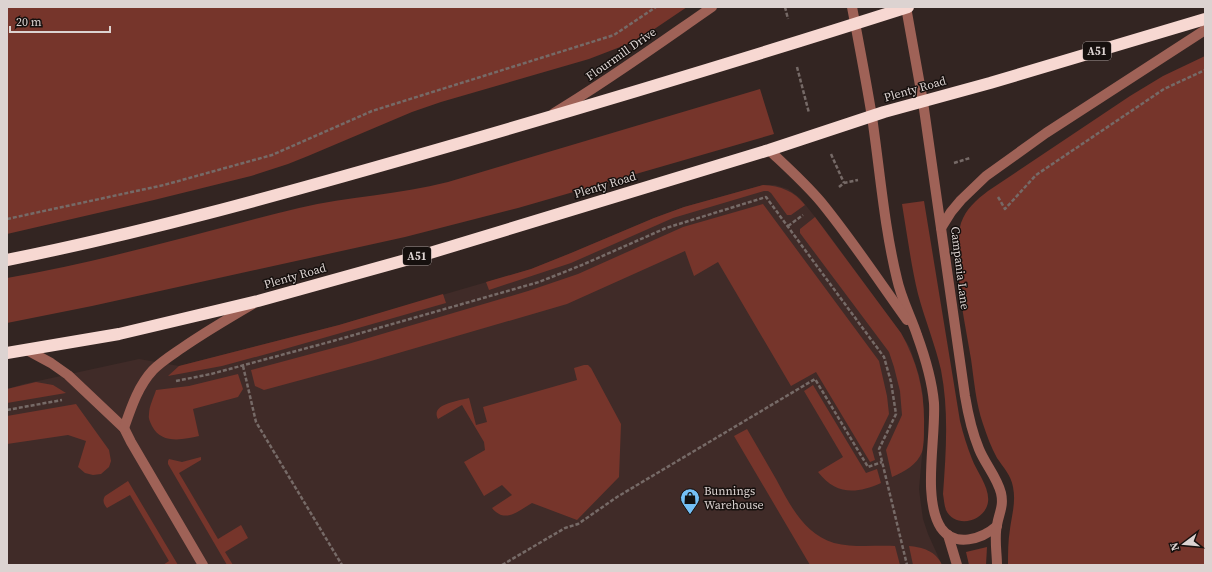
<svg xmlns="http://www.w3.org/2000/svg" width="1212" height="572" font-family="'Source Serif 4',serif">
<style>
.built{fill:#402b28}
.green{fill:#76352b}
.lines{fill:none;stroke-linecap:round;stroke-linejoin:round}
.path{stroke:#766a67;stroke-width:2.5;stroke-dasharray:4 2;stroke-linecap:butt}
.minor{stroke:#9f6257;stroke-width:10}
.highway{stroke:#f7d8d2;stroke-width:12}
.labels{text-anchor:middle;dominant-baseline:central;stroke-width:3;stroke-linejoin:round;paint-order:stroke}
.shield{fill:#16100e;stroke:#a19896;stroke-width:1}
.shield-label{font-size:11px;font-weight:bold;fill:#dcd3d1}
.street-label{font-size:12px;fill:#dcd3d1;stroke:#16100e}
.poi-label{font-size:12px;fill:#dcd3d1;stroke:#16100e;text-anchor:start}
</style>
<rect width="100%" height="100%" fill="#332522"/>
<polygon class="built" points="763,185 775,185 788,189 800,198 823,227 901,333 910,348 919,375 923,395 924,434 919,489 921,505 923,519 928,534 942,565 7,565 7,389 24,384 139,359 179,366 339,325 531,269 571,253 654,218 684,207"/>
<g class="green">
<polygon points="7,7 687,7 647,34 628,44 589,59 441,102 412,112 308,156 288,164 251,176 154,200 7,234"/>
<path d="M 1205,56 L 1205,565 L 1008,565 C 1008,553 1008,541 1010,529 C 1012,514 1016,502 1013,487 C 1011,475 1003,467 997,458 C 991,447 987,436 983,424 C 976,404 974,380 971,359 C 965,321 950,259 961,223 C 966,209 976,200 988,191 L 1130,96 L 1163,76 Z"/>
<path d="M 760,89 L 774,134 L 518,208 L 405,237 L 92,306 L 7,323 L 7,278 C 106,261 201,232 299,208 C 348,196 399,195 448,182 Z"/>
<path d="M 763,185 C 781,186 794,191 805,205 L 791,215 L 787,215 L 771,193 L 768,191 L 764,191 L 673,218 L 571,263 L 489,290 L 486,282 L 531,269 L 571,253 L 654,218 L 684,207 Z"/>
<path d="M 924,201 L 960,421 C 963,434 967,446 972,459 C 977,472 990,488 988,502 C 985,522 955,529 946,510 C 944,505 944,499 943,494 C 946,453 949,411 941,370 C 935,344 925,320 918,294 C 911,265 907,234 902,204 Z"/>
<polygon points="763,204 879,361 887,396 889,414 872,449 875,460 870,462 816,372 791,386 718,262 694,276 685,251 567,304 371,361 264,390 255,386 251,370 348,344 528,291 578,274 683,227"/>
<path d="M 815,217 L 901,333 C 918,363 925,393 924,427 C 924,435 924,445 922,452 C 917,465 904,472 892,477 L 886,450 L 902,415 L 900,391 L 894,367 L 889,352 L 800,233 L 800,229 Z"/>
<polygon points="443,294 446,303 274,352 222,366 168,376 179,366 339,325"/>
<path d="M 584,365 L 588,365 L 591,368 L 621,424 L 619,477 L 577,520 L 532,503 C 518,511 505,524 492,508 L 512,495 L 502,485 L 484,496 L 464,462 L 485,450 L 484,442 L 462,405 L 438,419 C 430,404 458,401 469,398 L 476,425 L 487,422 L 483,407 L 577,380 L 574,368 Z"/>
<path d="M 238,374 L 243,389 L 238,397 L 193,409 L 199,436 C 182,440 161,444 152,426 C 150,422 148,418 149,414 C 149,406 154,397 156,390 L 189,386 Z"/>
<polygon points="36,382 53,385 66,393 7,403 7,389"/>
<path d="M 813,385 L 866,473 L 877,469 L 881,483 C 856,494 836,495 818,472 L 843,457 L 804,391 Z"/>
<polygon points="76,404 109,450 111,461 109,467 101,474 93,475 85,473 78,467 86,441 68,435 7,444 7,416"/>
<path d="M 747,429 C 757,446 766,462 776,479 C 790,505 804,534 834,543 C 854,548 875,545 895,546 L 900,565 L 810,565 L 734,436 Z"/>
<polygon points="201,457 201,460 179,473 218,539 241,525 248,538 225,552 233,565 227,565 168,464 168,461 169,459 182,462"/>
<path d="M 128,481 L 178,565 L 163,565 L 169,561 L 130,495 L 107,508 C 104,504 102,501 105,496 Z"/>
<path d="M 909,546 C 922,547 936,551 942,565 L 913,565 Z"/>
<polygon points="987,547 986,565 969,565 966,552"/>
</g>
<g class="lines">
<g class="path">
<polyline points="785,7 788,19"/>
<polyline points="797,67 809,113"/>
<polyline points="831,154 844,183"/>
<polyline points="954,163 970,158"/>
<polyline points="839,187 844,183 858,180"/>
<polyline points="998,197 1005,209 1036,175 1164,89 1205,70"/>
<polyline points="7,219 164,185 272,155 372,111 614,35 656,7"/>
<polyline points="788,226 803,215"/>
<polyline points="243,366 256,422 342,565"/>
<polyline points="176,381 211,374 333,341 539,282 582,265 666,228 766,197 884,357 891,382 896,414 879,449 907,565"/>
<polyline points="7,410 62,400"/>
<polyline points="502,565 565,528 578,524 617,497 815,379 868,467 882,462"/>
</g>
<g class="minor">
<path d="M 852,7 C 859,44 866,80 872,117 C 880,171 884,226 897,279 C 901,298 911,317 917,335 C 925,357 932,380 934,403 C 936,438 922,499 941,528 C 955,548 982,539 997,526"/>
<path d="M 906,7 L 923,102 L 965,396 C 968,414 972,432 979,449 C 985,464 997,477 1001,493 C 1004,506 999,513 997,525 C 994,538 997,553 997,565"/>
<path d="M 554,113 C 609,80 660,43 712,7"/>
<path d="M 769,150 C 787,167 805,183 821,202 C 852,240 879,281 907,320"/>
<polyline points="941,228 951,212 961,200 986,176 1046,133 1205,30"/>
<polyline points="27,350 51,363 68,375 124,428 131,442 203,565"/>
<path d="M 124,428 C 131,408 138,386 153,370 C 162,361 172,355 182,348 C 205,332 229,318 253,304"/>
<polyline points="948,535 957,565"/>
</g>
<g class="highway">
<path d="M 7,260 C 142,233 275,196 408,158 C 575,110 742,60 908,7"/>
<polyline points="7,353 119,334 258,301 420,256 769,150 884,112 990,83 1205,19"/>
</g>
</g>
<defs>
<symbol id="shop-pin" viewBox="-11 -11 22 30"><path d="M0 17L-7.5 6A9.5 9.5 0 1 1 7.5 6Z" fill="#74c0f6" stroke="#16100e"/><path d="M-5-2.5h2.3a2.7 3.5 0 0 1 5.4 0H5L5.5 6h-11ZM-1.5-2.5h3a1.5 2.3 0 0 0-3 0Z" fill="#111"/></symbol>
</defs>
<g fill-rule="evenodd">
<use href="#shop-pin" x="679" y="487" width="22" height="30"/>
</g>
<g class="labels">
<g class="shield">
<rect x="1083" y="42" width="28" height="18" rx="3"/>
<rect x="403" y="247" width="28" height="18" rx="3"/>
</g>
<g class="shield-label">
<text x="1097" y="51">A51</text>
<text x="417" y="256">A51</text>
</g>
<g class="street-label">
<text transform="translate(621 54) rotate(-35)">Flourmill Drive</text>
<text transform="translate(915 89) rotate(-16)">Plenty Road</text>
<text transform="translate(605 185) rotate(-17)">Plenty Road</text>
<text transform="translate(960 268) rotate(83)">Campania Lane</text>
<text transform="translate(295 276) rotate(-16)">Plenty Road</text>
</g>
<g class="poi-label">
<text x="704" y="491">Bunnings<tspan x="704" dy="14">Warehouse</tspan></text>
</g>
</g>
<rect width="1212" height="572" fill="none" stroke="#dcd3d1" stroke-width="16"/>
<g transform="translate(1184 544) rotate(254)" stroke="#16100e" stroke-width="3" paint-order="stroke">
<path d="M0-3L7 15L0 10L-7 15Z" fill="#dcd3d1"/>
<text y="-6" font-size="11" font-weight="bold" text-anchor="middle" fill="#dcd3d1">N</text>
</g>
<path d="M10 26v6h100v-6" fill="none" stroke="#dcd3d1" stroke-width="2"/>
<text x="16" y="26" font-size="12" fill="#dcd3d1" stroke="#16100e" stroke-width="3" paint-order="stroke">20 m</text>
</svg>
